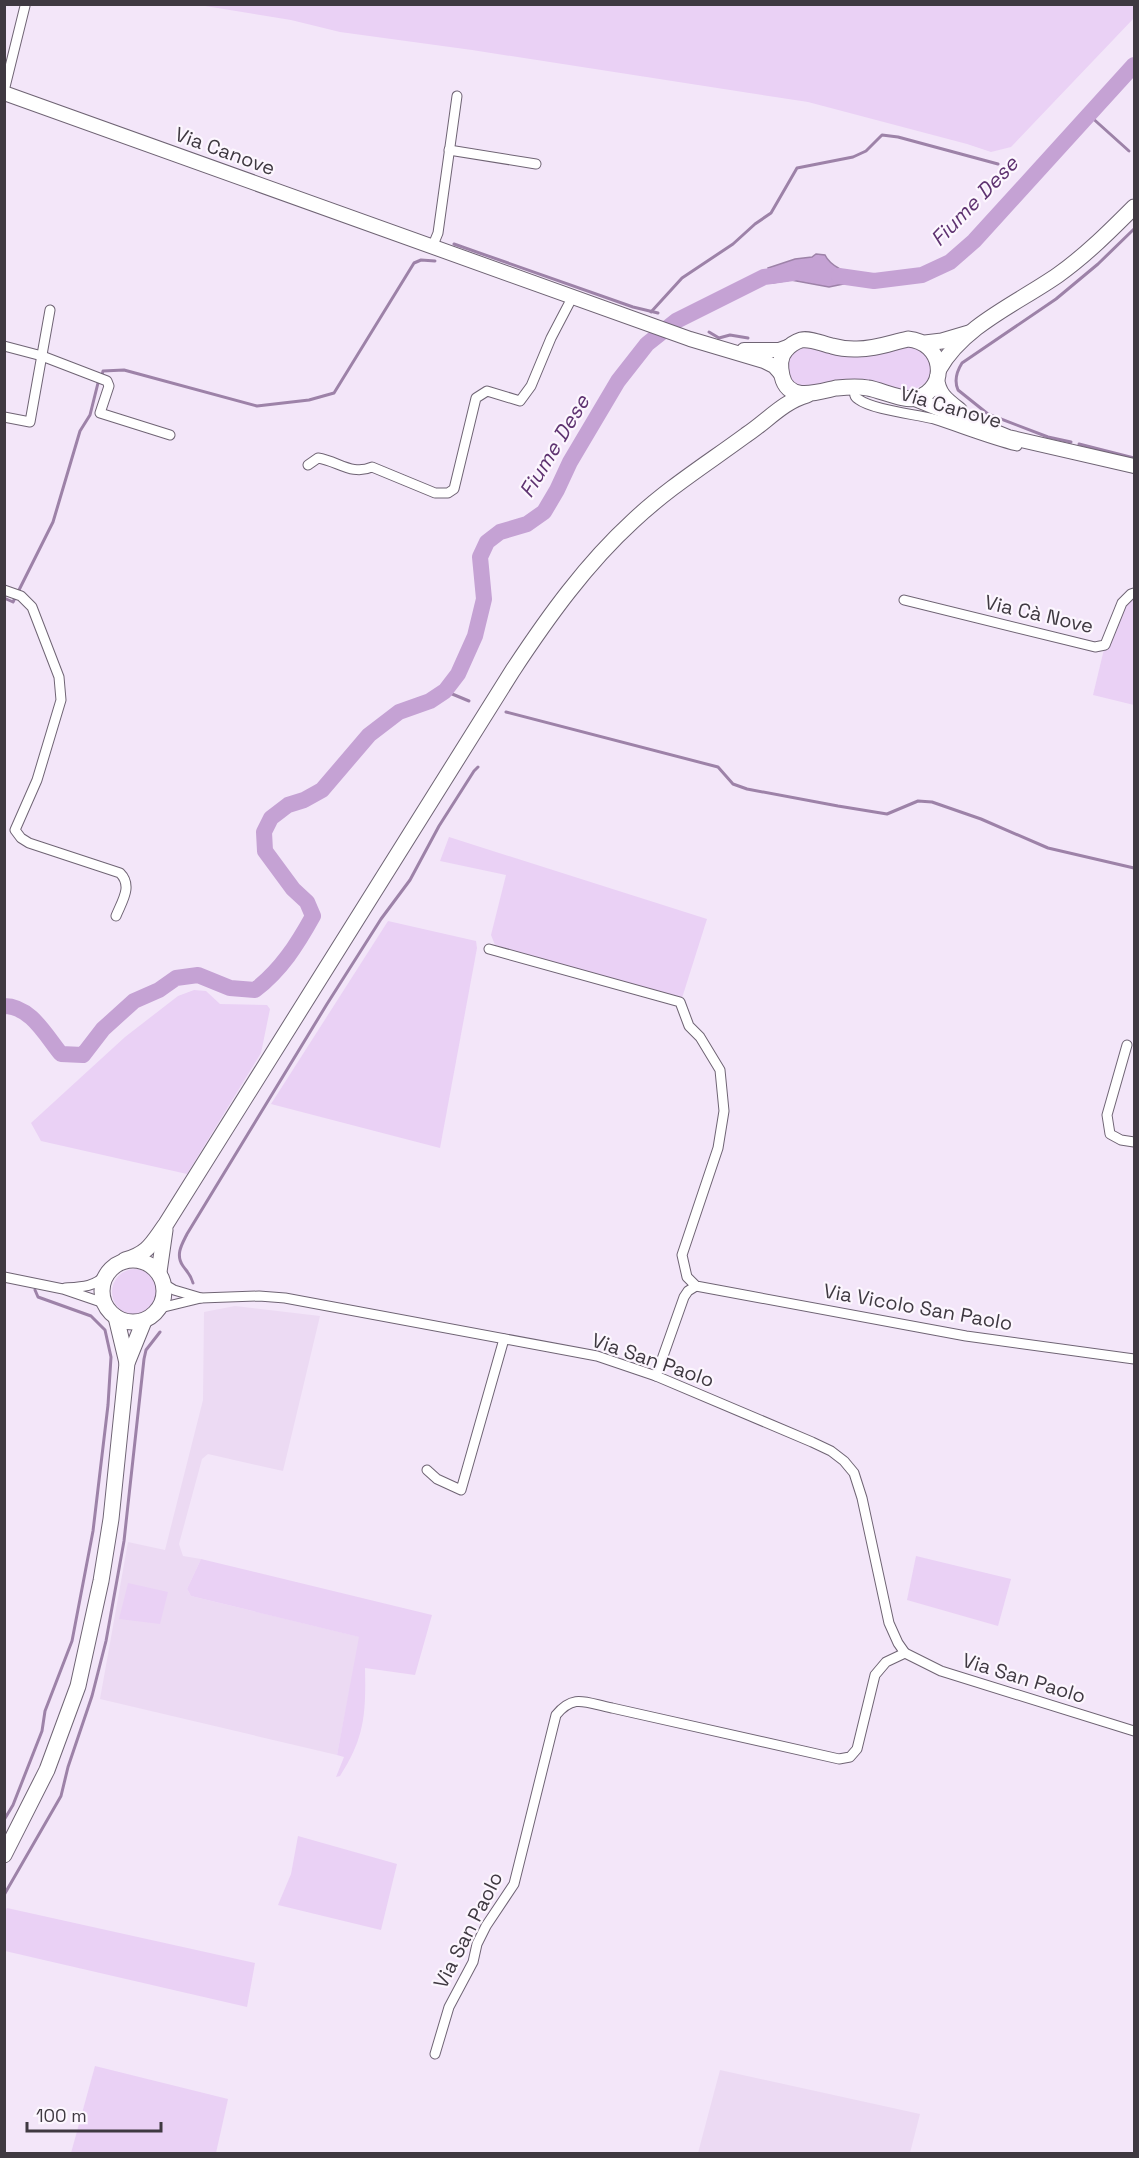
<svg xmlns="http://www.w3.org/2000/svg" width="1139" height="2158" font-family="'Space Grotesk',sans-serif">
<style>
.built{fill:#ecdaf3}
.green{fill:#ead1f5}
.water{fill:#c5a2d4;stroke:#9d82a8;stroke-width:1.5}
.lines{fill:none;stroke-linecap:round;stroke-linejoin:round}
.stream{stroke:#9d82a8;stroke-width:3}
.river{stroke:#c5a2d4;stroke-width:16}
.street-casing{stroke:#6f6474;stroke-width:11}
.secondary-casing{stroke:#6f6474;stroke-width:16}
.primary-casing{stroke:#6f6474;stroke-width:17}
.street{stroke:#fff;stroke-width:9}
.secondary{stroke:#fff;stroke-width:14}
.primary{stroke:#fff;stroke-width:15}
.labels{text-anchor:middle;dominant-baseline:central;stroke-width:4.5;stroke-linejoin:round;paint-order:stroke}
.street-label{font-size:20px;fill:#3f3941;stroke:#fcf6fe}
.water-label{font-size:21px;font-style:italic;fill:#5f3371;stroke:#fcf6fe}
</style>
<rect width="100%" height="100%" fill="#f3e6f9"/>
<g class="built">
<polygon points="235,1306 320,1316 283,1471 208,1454 202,1459 179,1544 183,1556 201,1559 187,1589 191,1596 360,1637 337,1755 100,1699 128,1542 165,1550 203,1400 204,1312"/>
<polygon points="720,2070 920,2114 910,2153 698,2153"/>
</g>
<g class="green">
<polygon points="1134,4 1134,18 1011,147 991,152 967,144 808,102 472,50 340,32 291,20 199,5"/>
<path d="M 904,346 C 925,348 938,361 927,382 L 912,391 L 862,381 L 802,388 L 790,381 C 786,364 784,352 804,347 Z"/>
<polygon points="1134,593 1134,705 1093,695 1105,645 1122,603"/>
<polygon points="449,837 707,919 682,998 495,945 491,935 506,875 440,861"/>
<polygon points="388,921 476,941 477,948 440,1148 271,1104"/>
<polygon points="194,990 206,991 220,1004 267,1005 270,1009 261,1053 187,1174 41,1141 31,1123 125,1037 178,996"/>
<circle cx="135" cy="1292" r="23"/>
<polygon points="916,1556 1011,1579 998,1626 907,1600"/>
<path d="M 201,1559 L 432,1615 L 415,1675 L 365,1668 C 366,1712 365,1738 340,1776 L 336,1777 L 344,1757 L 337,1755 L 359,1637 L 191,1596 L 187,1589 Z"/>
<polygon points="128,1583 168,1592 160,1624 119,1619"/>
<polygon points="298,1836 397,1864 381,1930 278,1905 291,1874"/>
<polygon points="7,1908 255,1963 247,2007 5,1951 5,1912"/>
<polygon points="95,2066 228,2099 216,2153 71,2153"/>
</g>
<path class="water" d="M 816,254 L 825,255 C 830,266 849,275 861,276 L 860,282 L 849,281 L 848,283 L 829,287 L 791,280 L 773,283 L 768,268 L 795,259 L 812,257 Z"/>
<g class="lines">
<g class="stream">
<polyline points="1089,115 1129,151"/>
<polyline points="454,244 633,307 658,313"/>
<polyline points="651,312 682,278 733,244 755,224 771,213 797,168 853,157 866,151 882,135 898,137 998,164"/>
<polyline points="709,332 719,338 730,335 748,338"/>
<polyline points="102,375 103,371 124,370 257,406 309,400 334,393 414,263 421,260 435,261"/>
<path d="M 1071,442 L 1048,437 L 988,414 L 958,390 C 954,381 957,371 962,363 L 1056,299 L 1098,264 L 1134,229"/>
<polyline points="1079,444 1134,458"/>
<polyline points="4,598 13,602 53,522 80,431 90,415 98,383"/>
<polyline points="445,691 469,701"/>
<polyline points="506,712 718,767 733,784 747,789 838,806 887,814 918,801 932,802 981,819 1048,848 1134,868"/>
<path d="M 193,1283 C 191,1275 188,1273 183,1266 C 175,1255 182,1244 187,1234 L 327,1004 L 381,919 L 410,880 L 439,826 L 474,771 L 478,767"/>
<polyline points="4,1820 13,1805 42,1731 45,1711 72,1641 93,1531 108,1405 111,1357 105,1330 91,1316 38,1297 35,1290"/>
<polyline points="4,1895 61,1796 68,1767 92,1696 106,1641 124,1541 144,1359 146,1350 160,1332"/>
</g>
<g class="river">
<polyline points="839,276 874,281 922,275 950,262 974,241 1134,65"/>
<path d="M 4,1006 C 31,1006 46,1036 61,1054 L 83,1055 L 103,1029 L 134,1001 L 159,990 L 176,978 L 198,975 L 230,988 L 255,990 C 281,970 297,945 313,916 L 307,902 L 293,889 L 265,851 L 264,832 L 271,818 L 288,805 L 304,800 L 322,790 L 369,735 L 399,712 L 430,701 L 445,691 L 458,674 L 475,636 L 484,599 L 480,557 L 487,542 L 500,532 L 527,524 L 544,512 L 557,490 L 570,462 L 618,381 L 647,344 L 676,321 L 764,277 L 793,273"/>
</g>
<defs>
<g id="street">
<polyline points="4,91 25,6"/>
<polyline points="449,150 536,164"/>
<polyline points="433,245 438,233 457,96"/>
<polyline points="4,346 42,356 107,381 109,386 100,413 170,435"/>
<path d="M 855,387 C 855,392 853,396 858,399 C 873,410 914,414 934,419 C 962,428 989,439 1017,446"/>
<polyline points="4,417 30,422 50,310"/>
<path d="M 308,465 L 318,458 C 338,461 352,476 372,467 L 435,493 L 448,493 L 454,489 L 476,398 L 487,391 L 520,401 L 531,386 L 551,338 L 573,296"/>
<path d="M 4,590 L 21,596 L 32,607 L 59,677 L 61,700 L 37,780 L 15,830 L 21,838 L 29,843 L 120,873 C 133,886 122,901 116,916"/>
<polyline points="904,600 1095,647 1105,645 1122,603 1131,594 1134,593"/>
<polyline points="489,949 680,1002 689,1026 700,1037 720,1070 724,1111 718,1148 682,1255 687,1277 696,1286 966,1336 1134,1359"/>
<polyline points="1127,1045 1107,1115 1110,1134 1121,1140 1134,1142"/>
<polyline points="4,1277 63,1289 104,1303"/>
<polyline points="164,1284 174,1290 201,1298"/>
<path d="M 65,1288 C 82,1287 94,1287 106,1275"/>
<polyline points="160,1308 201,1298 259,1296 285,1298 597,1356 656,1376 812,1442 831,1451 844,1461 854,1473 862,1498 889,1623 898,1643 905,1653 941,1671 1134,1731"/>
<polyline points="656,1376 684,1297 688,1291 696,1286"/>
<polyline points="427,1470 437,1479 461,1490 504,1339"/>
<path d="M 435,2054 L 449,2007 L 473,1962 L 477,1944 L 486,1926 L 514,1884 L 556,1715 C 574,1693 586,1703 612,1708 L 839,1759 L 850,1757 L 857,1749 L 875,1675 L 886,1662 L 905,1653"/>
</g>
<g id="secondary">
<polyline points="4,93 690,339 764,361 774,366 781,374"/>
<polyline points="744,350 779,350 790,346"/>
<path d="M 937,377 C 938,394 947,400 960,410"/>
<polyline points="915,399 1008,437 1134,466"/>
</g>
<g id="primary">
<path d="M 908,339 C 943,342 950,387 917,398 C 905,402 881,390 868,388 C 857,386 847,387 836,388 C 818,392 788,403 782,376 C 780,367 779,357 786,350 C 790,345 795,342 801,340 C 811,338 822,344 832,346 C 839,348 847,349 854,349 C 873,350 890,343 908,339 Z"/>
<polyline points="925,343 942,341 969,333"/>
<path d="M 939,369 C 964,325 1018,303 1058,275 C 1086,255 1110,231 1134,207"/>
<circle cx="133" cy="1291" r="31"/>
<path d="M 125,1260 C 149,1253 152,1243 166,1224 L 513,670 C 548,617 586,564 633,521 C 668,488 708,463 746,435 C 766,422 784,401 807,395"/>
<polyline points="159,1272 165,1230"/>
<polyline points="116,1317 127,1363"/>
<polyline points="4,1855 47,1770 78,1686 101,1581 111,1519 127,1363 144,1321"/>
</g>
</defs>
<use href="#street" class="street-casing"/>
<use href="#secondary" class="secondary-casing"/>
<use href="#primary" class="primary-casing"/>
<use href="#street" class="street"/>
<use href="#secondary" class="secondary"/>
<use href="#primary" class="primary"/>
</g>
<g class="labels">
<g class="street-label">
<text transform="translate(225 151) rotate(20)">Via Canove</text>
<text transform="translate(951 407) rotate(16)">Via Canove</text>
<text transform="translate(1039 614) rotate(13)">Via Cà Nove</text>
<text transform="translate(918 1307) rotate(10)">Via Vicolo San Paolo</text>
<text transform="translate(653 1360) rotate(19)">Via San Paolo</text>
<text transform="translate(1024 1678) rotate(17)">Via San Paolo</text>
<text transform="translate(468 1930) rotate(-63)">Via San Paolo</text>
</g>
<g class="water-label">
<text transform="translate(974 201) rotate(-46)">Fiume Dese</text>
<text transform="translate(554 446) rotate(-59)">Fiume Dese</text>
</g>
</g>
<rect width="1139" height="2158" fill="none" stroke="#3f3941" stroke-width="12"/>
<path d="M27 2122v9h134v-9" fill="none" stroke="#3f3941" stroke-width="3"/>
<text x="36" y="2122" font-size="18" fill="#3f3941" stroke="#fcf6fe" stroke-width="4.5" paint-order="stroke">100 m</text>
</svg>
